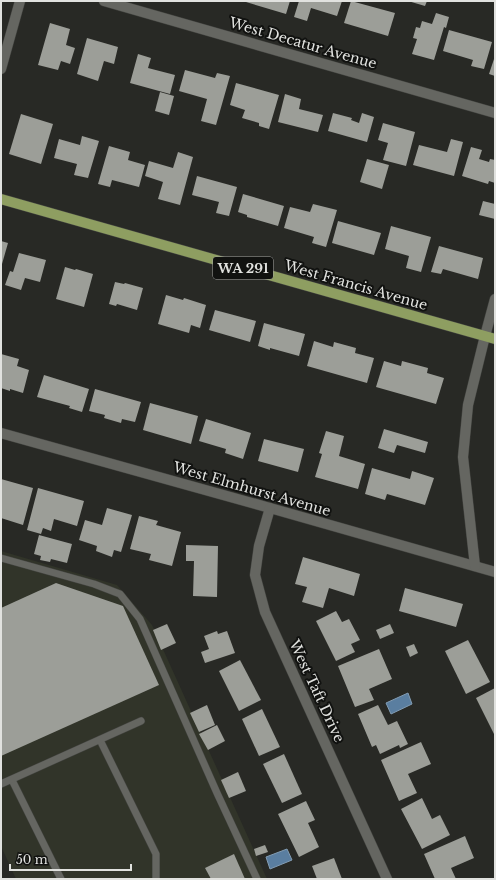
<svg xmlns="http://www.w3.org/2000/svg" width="496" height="880" font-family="'Libre Baskerville',serif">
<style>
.built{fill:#313429}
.water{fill:#5a7ea0;stroke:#829cb3}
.building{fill:#9c9e98}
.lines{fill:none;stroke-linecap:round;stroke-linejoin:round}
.service-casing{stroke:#434440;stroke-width:8}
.minor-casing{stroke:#434440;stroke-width:11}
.primary-casing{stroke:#434440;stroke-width:11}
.service{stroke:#656661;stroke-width:7}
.minor{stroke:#656661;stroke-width:10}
.primary{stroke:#8e9e61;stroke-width:10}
.labels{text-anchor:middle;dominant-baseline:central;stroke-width:4;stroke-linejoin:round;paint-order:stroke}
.shield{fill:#111210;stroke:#a3a4a1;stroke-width:1}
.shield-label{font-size:13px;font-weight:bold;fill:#e1e2df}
.street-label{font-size:14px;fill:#e1e2df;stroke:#111210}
</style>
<rect width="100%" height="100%" fill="#282925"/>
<polygon class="built" points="1,551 117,585 152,625 267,879 16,879 1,846"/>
<g class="water">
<polygon points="408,693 412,704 391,714 386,703"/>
<polygon points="287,849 292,860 270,869 266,857"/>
</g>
<g class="building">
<polygon points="247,1 290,1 286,14 246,2"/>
<polygon points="299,1 342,1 337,16 311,8 307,21 294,17"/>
<polygon points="351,1 395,13 388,36 344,23"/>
<polygon points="408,1 427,1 425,6"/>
<polygon points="436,13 449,17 446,28 444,27 434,60 412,54 417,39 413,38 416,27 420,28 422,21 432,24"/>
<polygon points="50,23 70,29 66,45 75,48 70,64 61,61 58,70 38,65"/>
<polygon points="449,30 492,42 484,69 471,66 473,60 443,51"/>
<polygon points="87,38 118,47 114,64 104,61 98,81 77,74"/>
<polygon points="138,54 151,58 148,68 175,75 170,94 130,83"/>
<polygon points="495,56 495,76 489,74"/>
<polygon points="185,70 215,78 217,73 230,76 216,125 201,121 207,99 179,91"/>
<polygon points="236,83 279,95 269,129 259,126 259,123 242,118 245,110 230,105"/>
<polygon points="160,92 174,96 169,115 155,111"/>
<polygon points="285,94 301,99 299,109 323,115 318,132 278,122"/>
<polygon points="333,113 352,118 351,120 359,123 362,113 374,117 367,142 328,131"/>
<polygon points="21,114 53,124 41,164 9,154"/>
<polygon points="383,123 415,132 406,166 383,160 388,143 378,140"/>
<polygon points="82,136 99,141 88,178 74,175 77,164 54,158 59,139 80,145"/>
<polygon points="451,139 463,142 454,176 413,165 419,145 447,152"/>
<polygon points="109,146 130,152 128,160 145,165 139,187 112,180 110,187 98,184"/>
<polygon points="471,147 482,150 479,159 489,162 490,159 495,160 495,183 489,181 488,184 462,176"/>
<polygon points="178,152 193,157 180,205 158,199 163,182 145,176 149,161 173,168"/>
<polygon points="367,159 389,165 382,189 360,182"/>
<polygon points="197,176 237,187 229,216 216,213 219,202 192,195"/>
<polygon points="243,194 284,206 278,226 247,217 247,215 238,212"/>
<polygon points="483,201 495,204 495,219 479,215"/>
<polygon points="313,204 337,210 326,247 312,243 314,237 284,228 290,207 310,212"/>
<polygon points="338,221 381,233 374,255 332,243"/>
<polygon points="391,226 431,237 421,272 406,268 409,256 385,249"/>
<polygon points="1,241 8,243 2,264 1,263"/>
<polygon points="439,246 483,258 478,279 443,269 441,274 431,272"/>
<polygon points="19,253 46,260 40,282 25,278 21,290 5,285 10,271 13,272"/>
<polygon points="65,267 75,270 76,269 93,274 84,307 56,299"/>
<polygon points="115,282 124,284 125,283 143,288 137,310 117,304 116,306 109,304"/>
<polygon points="166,295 183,300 184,298 206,305 200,328 191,325 189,333 158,324"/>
<polygon points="215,310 256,321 250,342 209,330"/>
<polygon points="264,323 305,334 299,356 270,348 270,350 258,346"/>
<polygon points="314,341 333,347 334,342 356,348 355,353 374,358 367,383 307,366"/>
<polygon points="1,354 19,359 17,366 29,370 23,393 10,389 10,391 1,388"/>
<polygon points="384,361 401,366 402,361 428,368 427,373 444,378 436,404 376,387"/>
<polygon points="44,375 89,389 82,412 69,408 70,406 37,397"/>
<polygon points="95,389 141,402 135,422 122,419 121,423 104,418 105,415 89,411"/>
<polygon points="150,403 198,416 191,444 143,430"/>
<polygon points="206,419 251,433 243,459 225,453 226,449 199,441"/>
<polygon points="384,429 428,442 425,453 397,445 394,453 378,448"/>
<polygon points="326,431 344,436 339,456 365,464 358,489 315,477 322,454 319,453"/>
<polygon points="264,439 304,449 298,472 258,461"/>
<polygon points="372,468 410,479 412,471 434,478 425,505 387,494 385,500 365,494"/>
<polygon points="1,479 33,488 23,525 1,518 2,507 1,506"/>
<polygon points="38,488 84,501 77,526 54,519 51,531 43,528 41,534 27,530"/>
<polygon points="107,508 132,515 121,552 114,550 112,557 96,551 97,546 79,540 85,520 102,525"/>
<polygon points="139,516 158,521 156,525 181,532 172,566 149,560 151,554 130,549"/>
<polygon points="39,535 72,544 67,563 51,559 50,562 40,560 41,556 34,554"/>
<polygon points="186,545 218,546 217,597 193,596 194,561 186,561"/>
<polygon points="303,557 360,574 354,596 329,588 323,608 302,602 307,587 295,584"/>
<polygon points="56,583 123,606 159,685 1,756 1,608"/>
<polygon points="405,588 463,604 456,627 399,611"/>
<polygon points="336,611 342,622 349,619 360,640 351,644 355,652 336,661 316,621"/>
<polygon points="167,624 176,643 161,650 153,630"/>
<polygon points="390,624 394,633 380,639 376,630"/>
<polygon points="217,631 218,634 227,631 235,653 205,663 201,652 209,649 204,636"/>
<polygon points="468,640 490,682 466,694 445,651"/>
<polygon points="414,644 418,653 410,657 406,647"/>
<polygon points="379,649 392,679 369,689 374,700 355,707 338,666"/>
<polygon points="240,660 261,700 239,711 219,671"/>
<polygon points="495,688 495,736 476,698"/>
<polygon points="207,705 215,725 199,732 190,713"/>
<polygon points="378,705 388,725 397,721 408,744 400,748 399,745 380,754 376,745 372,747 358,714"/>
<polygon points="262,709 280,747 259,756 242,719"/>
<polygon points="217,725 225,741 208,750 199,734"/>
<polygon points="421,742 431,764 408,774 417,793 399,801 381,760"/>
<polygon points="284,754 302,794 282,803 263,764"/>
<polygon points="238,772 246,791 229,798 221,780"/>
<polygon points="422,798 432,819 440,815 450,835 422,849 401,809"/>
<polygon points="306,801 315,820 308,823 319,847 299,857 278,814"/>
<polygon points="465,836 474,858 451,868 456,879 435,879 424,854"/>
<polygon points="265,845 268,852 256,856 254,849"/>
<polygon points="234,854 245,879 211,879 205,868"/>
<polygon points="334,858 342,879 317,879 312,866"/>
</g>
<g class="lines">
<defs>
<g id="service">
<polyline points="1,558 94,584 120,594 140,619 217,793 257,879"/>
<polyline points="100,740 156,854 156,879"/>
<polyline points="12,780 61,879"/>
<polyline points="1,784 141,721"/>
</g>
<g id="minor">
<polyline points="104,1 495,113"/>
<polyline points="1,69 20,1"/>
<polyline points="1,433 270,508 495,572"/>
<polyline points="270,508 259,546 255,575 265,612 387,879"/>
<polyline points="475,566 463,457 468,405 485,336 495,299"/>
</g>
<polyline id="primary" points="1,199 495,339"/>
</defs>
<use href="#service" class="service-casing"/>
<use href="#minor" class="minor-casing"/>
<use href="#primary" class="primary-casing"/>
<use href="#service" class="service"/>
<use href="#minor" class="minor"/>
<use href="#primary" class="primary"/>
</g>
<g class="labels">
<rect class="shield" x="213" y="257" width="60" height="22" rx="3"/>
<g class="shield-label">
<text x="243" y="268">WA 291</text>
</g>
<g class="street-label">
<text transform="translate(303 43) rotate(16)">West Decatur Avenue</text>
<text transform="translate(356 285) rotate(16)">West Francis Avenue</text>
<text transform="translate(252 489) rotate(16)">West Elmhurst Avenue</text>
<text transform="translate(317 691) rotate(65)">West Taft Drive</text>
</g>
</g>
<rect width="496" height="880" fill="none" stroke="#e1e2df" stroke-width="4"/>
<path d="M10 864v6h121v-6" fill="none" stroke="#e1e2df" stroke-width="2"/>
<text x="16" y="864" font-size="12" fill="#e1e2df" stroke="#111210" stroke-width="3" paint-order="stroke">50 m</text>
</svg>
